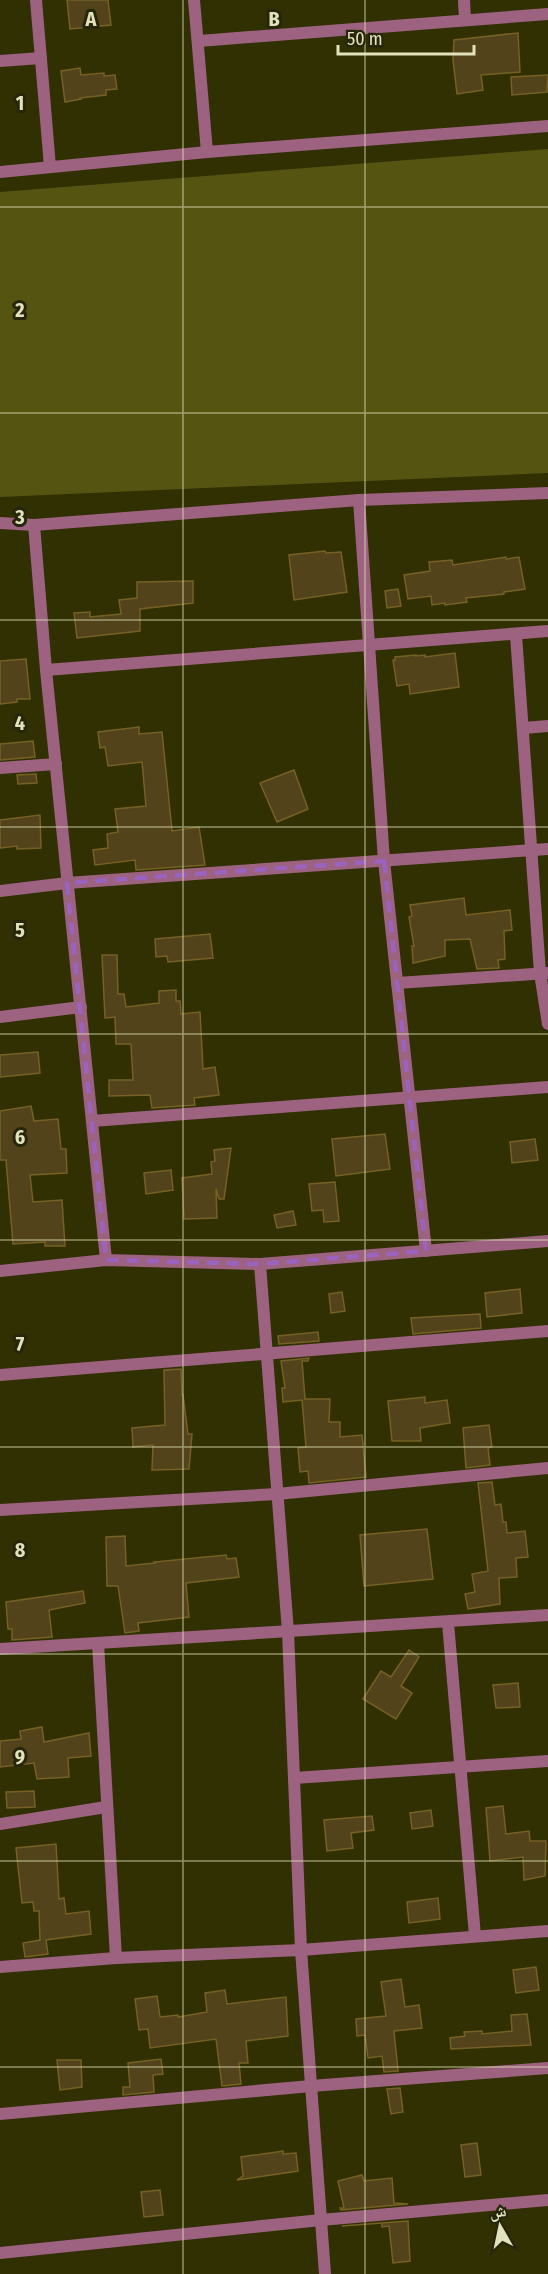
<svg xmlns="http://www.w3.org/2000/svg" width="548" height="2274" font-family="'Fira Sans Condensed','Noto Naskh Arabic',sans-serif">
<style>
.green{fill:#555411}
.building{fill:#53431a;stroke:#766024;stroke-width:1.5}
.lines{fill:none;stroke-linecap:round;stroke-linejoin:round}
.minor{stroke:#9c627f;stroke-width:12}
.marked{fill:none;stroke:#9a63be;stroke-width:4.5;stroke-dasharray:12 8;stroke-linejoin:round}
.grid{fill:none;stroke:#e2e3bc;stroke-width:1.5;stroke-opacity:0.55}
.grid-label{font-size:20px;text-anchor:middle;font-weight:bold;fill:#e2e3bc;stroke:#26260c;stroke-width:6;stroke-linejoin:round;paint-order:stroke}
</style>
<rect width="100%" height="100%" fill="#313003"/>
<polygon class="green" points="548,149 548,473 0,497 0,192"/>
<g class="building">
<polygon points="67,0 108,0 111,25 70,29"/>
<polygon points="518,33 520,72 481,75 483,90 457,94 453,60 454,40"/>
<polygon points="80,68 81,75 104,73 104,76 115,75 117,89 106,90 106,95 80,98 81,99 65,102 61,71"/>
<polygon points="548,75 547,92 512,95 511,77"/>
<polygon points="325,551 326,553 341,552 347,592 294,600 289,555"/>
<polygon points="506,557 506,559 519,557 525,589 504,592 504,594 466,598 467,602 445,605 445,603 432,605 431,596 408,599 404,575 430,571 429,562 452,560 453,565"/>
<polygon points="193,581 193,603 140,609 140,631 77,638 74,613 90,612 90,617 121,614 119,600 137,598 137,582"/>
<polygon points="398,589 401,606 387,608 385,591"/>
<polygon points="455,653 459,687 410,694 409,684 397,686 393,660 395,660 395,657 416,655 416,656 425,655 425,657"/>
<polygon points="26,659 30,699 17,699 17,702 0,704 0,661"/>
<polygon points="139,727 139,734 162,732 172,831 199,827 205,865 136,870 135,860 95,865 93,850 108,848 107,834 118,832 115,809 146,806 142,762 108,766 105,747 100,748 98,732"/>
<polygon points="33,741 35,757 0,760 0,744"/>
<polygon points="294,770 308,809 277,822 260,783"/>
<polygon points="36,774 37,783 18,784 17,775"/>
<polygon points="40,815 41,848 17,849 17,846 0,848 0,820"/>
<polygon points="464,898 466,915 510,910 512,930 504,931 505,959 498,960 499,968 477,969 470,939 445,940 445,956 413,963 412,946 414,946 409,917 412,916 410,905"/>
<polygon points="210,934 213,958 168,962 167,956 156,957 155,939"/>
<polygon points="102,955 117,955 118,994 124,994 126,1007 159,1003 159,991 176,990 176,1001 180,1001 181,1014 200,1012 203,1069 215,1067 219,1095 194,1098 195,1105 152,1108 150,1095 109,1096 109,1080 133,1080 131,1044 116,1044 115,1017 105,1018"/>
<polygon points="38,1052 40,1073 0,1077 0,1055"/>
<polygon points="31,1106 34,1121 58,1119 61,1149 66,1149 67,1173 30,1175 33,1202 62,1200 65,1246 45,1246 45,1242 13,1244 6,1160 0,1160 0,1111"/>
<polygon points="385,1134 390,1169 336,1176 332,1139"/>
<polygon points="535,1139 538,1160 512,1163 510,1142"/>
<polygon points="231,1148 224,1199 219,1199 216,1189 217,1218 184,1219 182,1178 212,1174 211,1162 215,1161 214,1150"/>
<polygon points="171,1170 173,1190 146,1194 144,1173"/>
<polygon points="335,1182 339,1221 324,1222 323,1210 312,1211 309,1184"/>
<polygon points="293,1211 296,1225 277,1228 274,1215"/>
<polygon points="520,1289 522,1313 487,1317 485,1293"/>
<polygon points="342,1292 345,1311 331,1313 329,1294"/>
<polygon points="480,1314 481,1328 413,1334 411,1318"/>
<polygon points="318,1332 319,1341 279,1344 278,1336"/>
<polygon points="309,1358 308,1361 302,1361 305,1399 330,1399 329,1422 340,1422 340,1437 362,1435 366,1477 309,1483 308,1471 300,1472 298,1448 306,1447 302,1400 283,1402 282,1388 285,1388 281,1361"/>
<polygon points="181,1369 182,1395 183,1395 188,1434 192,1434 189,1469 152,1470 153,1445 133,1447 132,1428 165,1425 164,1370"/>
<polygon points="425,1397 425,1403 447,1400 450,1423 420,1428 421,1441 392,1441 388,1401"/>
<polygon points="489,1425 492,1447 488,1448 490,1465 466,1468 463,1428"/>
<polygon points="492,1482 495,1505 501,1504 503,1522 506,1522 507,1533 525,1531 528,1557 516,1558 517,1577 499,1578 500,1604 468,1609 465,1594 475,1592 472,1574 488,1571 478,1483"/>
<polygon points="427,1529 433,1579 364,1586 360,1535"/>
<polygon points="125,1536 126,1566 155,1563 154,1562 226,1555 227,1559 236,1558 239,1577 186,1583 189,1617 138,1623 139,1631 125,1633 118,1586 107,1586 106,1537"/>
<polygon points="83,1591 85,1603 49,1610 52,1637 12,1640 12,1629 8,1629 6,1602"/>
<polygon points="409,1650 419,1657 401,1686 412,1693 396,1719 363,1699 381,1671 391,1677"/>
<polygon points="518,1683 520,1707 496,1708 493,1685"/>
<polygon points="42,1727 44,1742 89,1733 91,1756 68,1758 69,1777 37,1779 34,1763 0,1767 0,1741 21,1739 20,1731"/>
<polygon points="34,1791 35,1807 7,1808 6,1792"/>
<polygon points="503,1806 506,1834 529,1831 530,1841 546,1841 545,1876 524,1880 523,1857 490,1861 486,1808"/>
<polygon points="431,1810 433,1826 412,1829 410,1813"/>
<polygon points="372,1816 374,1830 351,1833 353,1848 327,1851 324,1820"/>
<polygon points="56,1844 59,1899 64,1898 66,1914 89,1911 91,1934 46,1940 48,1954 25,1957 23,1943 40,1940 39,1911 34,1911 33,1902 22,1903 16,1848"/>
<polygon points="438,1898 440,1919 409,1923 407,1902"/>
<polygon points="536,1967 539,1990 516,1993 513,1970"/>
<polygon points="401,1979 405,2007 419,2005 422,2028 394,2031 398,2071 384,2072 382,2056 368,2058 365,2035 357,2036 356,2019 386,2016 381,1982"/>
<polygon points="225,1990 227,2004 286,1997 288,2036 246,2041 248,2063 239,2063 241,2084 222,2086 216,2039 150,2048 148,2029 139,2030 135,1999 157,1996 160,2017 178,2015 178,2017 207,2012 205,1993"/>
<polygon points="527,2014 531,2045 451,2049 450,2038 465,2036 464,2032 482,2031 482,2034 512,2031 511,2015"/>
<polygon points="161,2059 163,2074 153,2075 154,2092 123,2095 123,2087 130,2087 128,2063"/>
<polygon points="57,2060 81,2060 82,2087 60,2090"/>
<polygon points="400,2088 403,2112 391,2114 387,2089"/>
<polygon points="477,2143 481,2175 465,2177 461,2145"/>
<polygon points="283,2151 283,2154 296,2153 298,2171 237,2180 243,2176 241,2157"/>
<polygon points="362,2175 364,2181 392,2178 394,2203 408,2204 341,2210 340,2208 344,2208 338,2181"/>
<polygon points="160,2190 163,2215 144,2217 141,2192"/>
<polygon points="408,2221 410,2261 393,2263 389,2226 382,2227 382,2223 342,2226"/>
</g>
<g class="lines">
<g class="minor">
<polyline points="36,0 50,167"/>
<polyline points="194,0 207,152"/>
<polyline points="464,0 465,20"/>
<polyline points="199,41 548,14"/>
<polyline points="0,61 41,58"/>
<polyline points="0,172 207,152 548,126"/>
<polyline points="359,500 384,861 426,1251"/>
<polyline points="0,523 34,525 359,500 548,493"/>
<polyline points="34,525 46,670 106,1260"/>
<polyline points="516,635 540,973 548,1024"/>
<polyline points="46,670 548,631"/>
<polyline points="524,728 548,726"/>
<polyline points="0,768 56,764"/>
<polyline points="0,891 67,883 548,849"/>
<polyline points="397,983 548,973"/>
<polyline points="0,1017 81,1007"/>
<polyline points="92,1121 548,1087"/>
<polyline points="260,1264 288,1632 301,1950 325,2274"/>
<polyline points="0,1271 106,1260 260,1264 548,1241"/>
<polyline points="0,1375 548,1331"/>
<polyline points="0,1510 277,1494 548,1468"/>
<polyline points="448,1623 475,1936"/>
<polyline points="98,1643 116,1958"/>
<polyline points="0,1649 548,1615"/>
<polyline points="294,1778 548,1761"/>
<polyline points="0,1824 106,1807"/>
<polyline points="0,1967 116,1958 301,1950 548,1931"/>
<polyline points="0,2114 311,2086 548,2068"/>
<polyline points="0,2253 321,2220 548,2200"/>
</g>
</g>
<path class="marked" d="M 384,861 L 426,1251 L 260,1264 L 106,1260 L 67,883 Z"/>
<path class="grid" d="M 183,0 L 183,2274M 365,0 L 365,2274M 0,207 L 548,207M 0,413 L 548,413M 0,620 L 548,620M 0,827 L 548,827M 0,1034 L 548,1034M 0,1240 L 548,1240M 0,1447 L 548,1447M 0,1654 L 548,1654M 0,1861 L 548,1861M 0,2067 L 548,2067"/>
<g class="grid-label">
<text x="91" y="26">A</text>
<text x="274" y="26">B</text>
<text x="20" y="110">1</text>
<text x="20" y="317">2</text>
<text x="20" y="524">3</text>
<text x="20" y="730">4</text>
<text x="20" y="937">5</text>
<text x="20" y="1144">6</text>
<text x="20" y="1351">7</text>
<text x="20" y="1557">8</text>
<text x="20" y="1764">9</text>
</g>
<g transform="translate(500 2226) rotate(351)" stroke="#26260c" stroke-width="4.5" paint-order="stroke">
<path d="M0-4.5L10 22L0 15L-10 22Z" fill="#e2e3bc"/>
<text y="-9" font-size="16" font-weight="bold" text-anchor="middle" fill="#e2e3bc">ش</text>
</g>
<path d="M338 45v9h136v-9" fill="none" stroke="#e2e3bc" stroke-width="3"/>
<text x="347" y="45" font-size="18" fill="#e2e3bc" stroke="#26260c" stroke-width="4.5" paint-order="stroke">50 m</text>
</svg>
